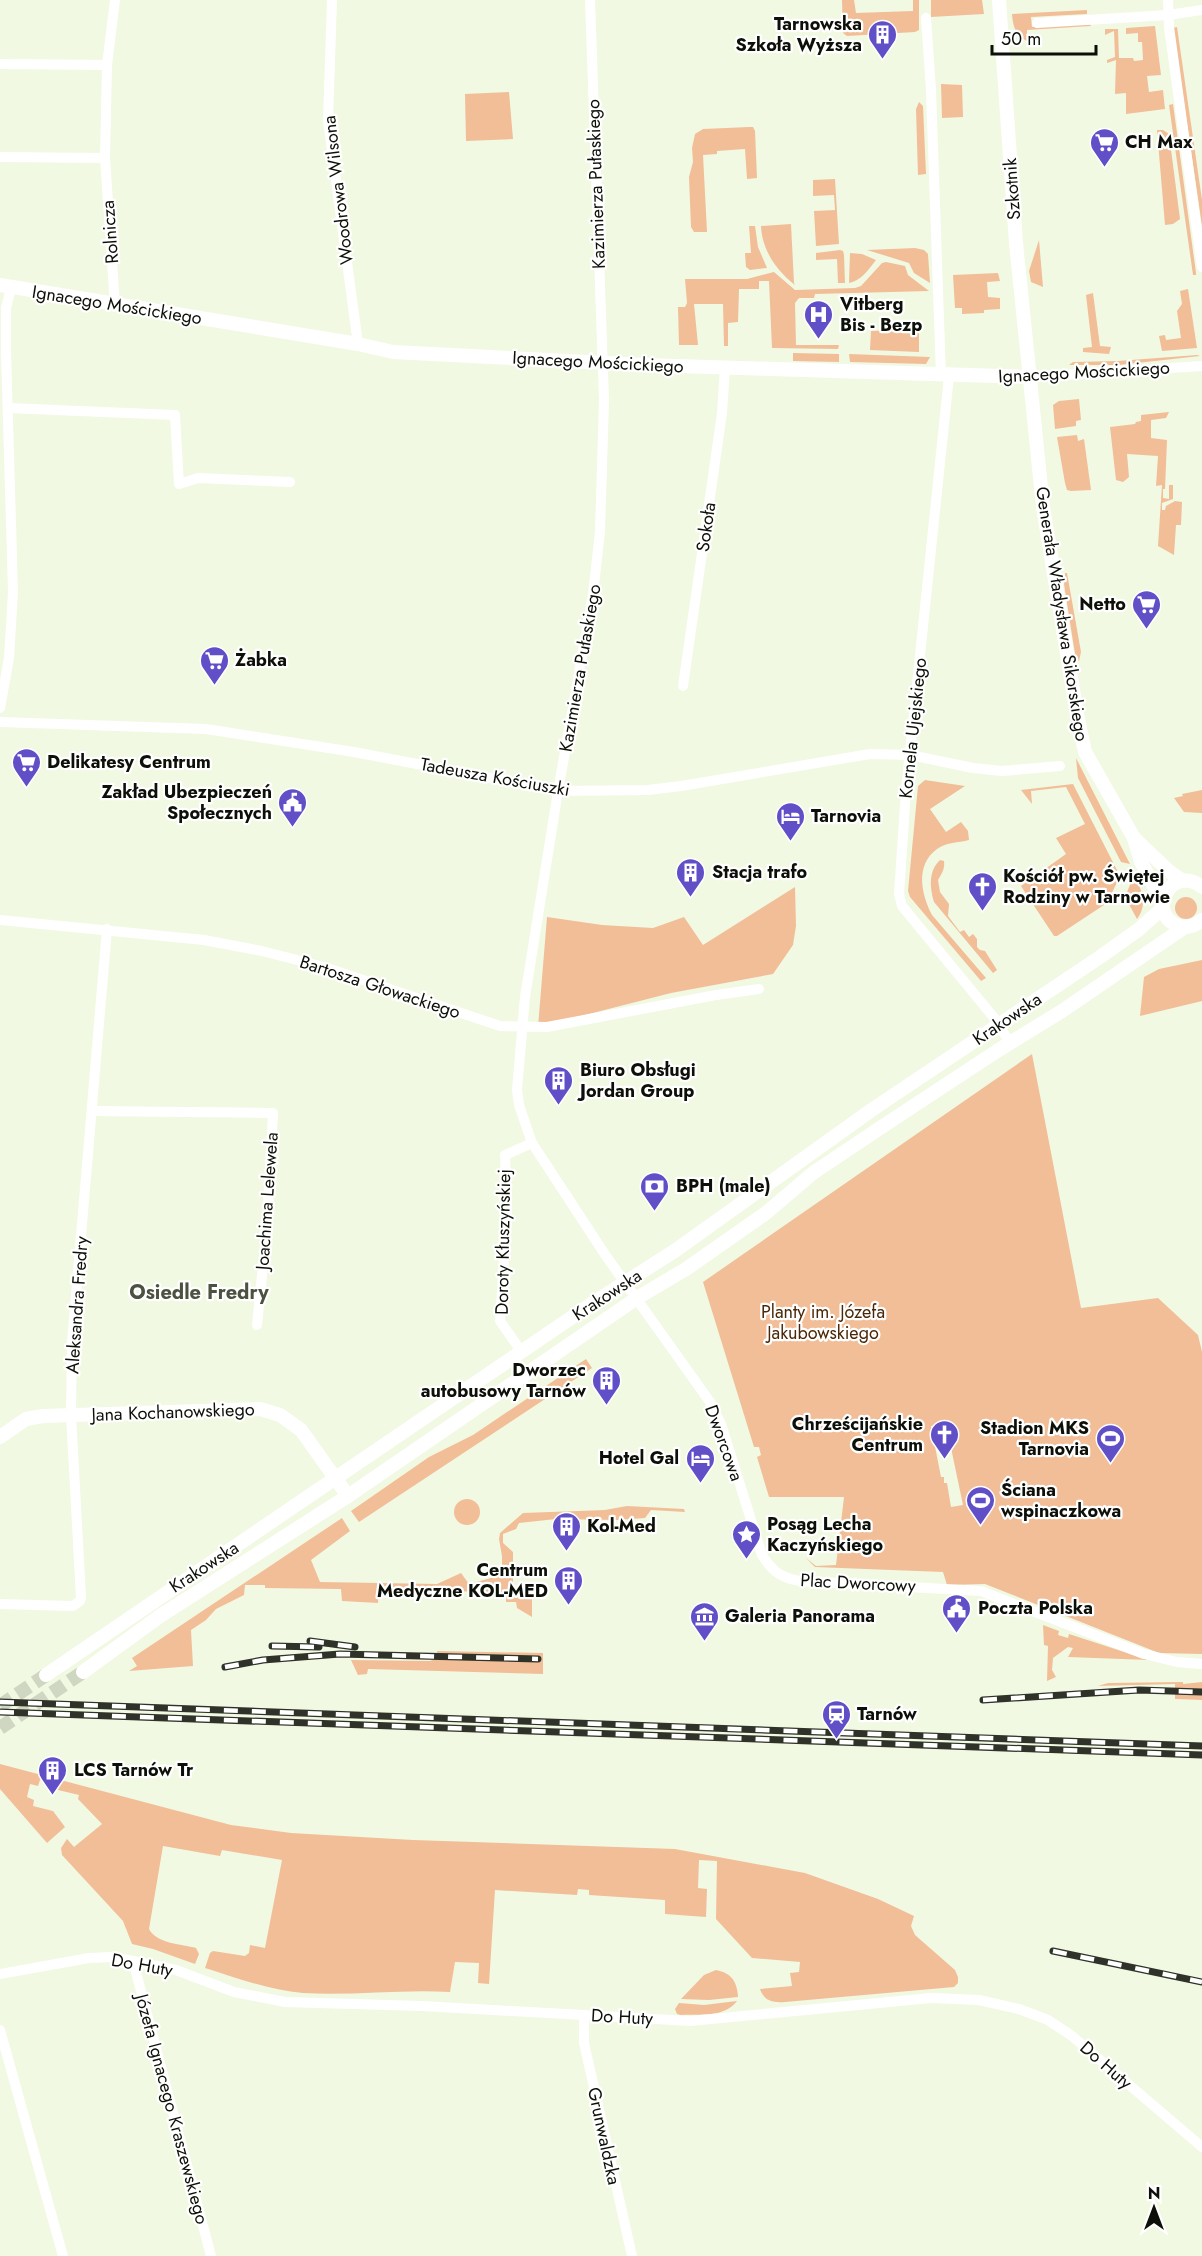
<svg xmlns="http://www.w3.org/2000/svg" width="1202" height="2256" font-family="Jost,sans-serif">
<style>
.green{fill:#f1be98;fill-rule:evenodd}
.lines{fill:none;stroke-linecap:round;stroke-linejoin:round}
.tertiary-tunnel{stroke:#cfd6c2;stroke-width:14;stroke-dasharray:14 7;stroke-linecap:butt}
.minor{stroke:#fff;stroke-width:10}
.tertiary{stroke:#fff;stroke-width:14}
.rail-casing{stroke:#2e3228;stroke-width:7}
.rail{stroke:#fff;stroke-width:4.5;stroke-dasharray:14;stroke-linecap:butt}
.labels{text-anchor:middle;dominant-baseline:central;stroke-width:4.5;stroke-linejoin:round;paint-order:stroke}
.poi-label{font-size:18px;font-weight:bold;fill:#0d1008;stroke:#fff;text-anchor:start}
.street-label{font-size:18px;fill:#0d1008;stroke:#fff}
.park-label{font-size:18px;fill:#4a2707;stroke:#fff}
.neighbourhood-label{font-size:20px;font-weight:bold;fill:#4c5240;stroke:#fff}
</style>
<rect width="100%" height="100%" fill="#f1f9e3"/>
<g class="green">
<polygon points="842,0 854,0 856,13 913,11 913,0 919,0 919,30 915,32 847,36 843,33"/>
<polygon points="931,0 982,0 984,14 931,17"/>
<path d="M 1087,10 L 1087,14 L 1031,17 L 1032,27 L 1090,24 L 1091,26 L 1027,30 L 1027,41 C 1015,36 1013,25 1012,14 Z"/>
<polygon points="1155,26 1161,75 1147,76 1149,92 1163,90 1165,109 1126,114 1126,93 1115,94 1116,60 1107,63 1107,60 1115,57 1114,31 1105,35 1105,29 1118,29 1119,58 1133,58 1134,61 1143,60 1142,42 1138,42 1138,33 1126,34 1126,28"/>
<polygon points="1177,27 1202,200 1202,226 1173,28"/>
<polygon points="941,84 962,85 963,117 942,118"/>
<polygon points="509,92 513,139 466,141 465,94"/>
<polygon points="919,102 923,106 926,174 918,175 916,109"/>
<polygon points="1173,104 1196,273 1196,275 1193,275 1169,105"/>
<polygon points="749,127 753,127 755,131 757,178 747,179 745,149 717,151 717,154 703,155 707,232 694,232 691,227 689,177 693,162 692,148 695,134 703,129"/>
<polygon points="1157,130 1163,130 1169,134 1180,219 1173,224 1165,225"/>
<polygon points="835,179 839,244 816,246 814,211 835,210 834,195 813,196 813,180"/>
<path d="M 791,224 L 794,283 L 795,285 C 776,270 762,250 761,226 Z"/>
<polygon points="749,226 755,226 758,247 767,268 750,270 746,267 745,253 751,253"/>
<polygon points="1039,240 1043,287 1031,282 1029,271"/>
<polygon points="915,248 924,250 928,254 930,283 914,273 909,263 867,250"/>
<polygon points="840,250 843,251 844,255 845,283 838,283 837,259 816,260 816,253"/>
<path d="M 850,253 L 862,254 L 876,260 C 869,269 861,281 849,283 Z"/>
<polygon points="886,262 905,266 908,275 929,291 815,294 814,298 799,298 795,303 796,345 839,345 838,349 772,348 769,281 759,281 759,289 739,289 738,322 728,323 728,346 724,346 723,304 694,304 698,345 679,345 678,307 685,307 687,303 685,279 747,279 774,272 795,290 855,288 861,286 882,263"/>
<polygon points="998,273 1000,281 987,282 988,297 1000,298 1000,309 984,310 984,313 962,314 962,308 955,308 953,275"/>
<polygon points="1188,289 1197,348 1162,351 1159,336 1165,335 1166,340 1181,338 1177,311 1182,304 1180,291"/>
<polygon points="1093,293 1100,346 1111,347 1109,354 1083,352 1083,348 1092,347 1086,295"/>
<polygon points="919,329 919,352 870,350 871,331"/>
<polygon points="793,353 839,354 839,362 793,361"/>
<polygon points="849,354 930,357 926,364 850,362"/>
<polygon points="1197,355 1200,356 1119,365 1069,365 1073,362 1118,361"/>
<polygon points="1079,399 1081,420 1076,421 1076,426 1055,429 1053,405 1059,401"/>
<polygon points="1169,412 1166,418 1151,420 1151,438 1167,440 1165,489 1163,489 1163,498 1169,499 1169,485 1173,485 1173,499 1162,503 1162,510 1165,510 1166,506 1175,501 1182,502 1181,525 1176,525 1174,555 1158,546 1162,485 1156,486 1158,456 1127,454 1129,477 1123,482 1116,480 1110,427 1135,424 1136,422 1141,421 1141,415"/>
<polygon points="1077,435 1078,441 1084,439 1091,490 1071,491 1067,490 1065,483 1057,437"/>
<polygon points="1065,573 1067,573 1081,652 1079,661 1076,658 1074,648 1064,584"/>
<polygon points="1076,758 1130,864 1121,862 1078,778"/>
<path d="M 925,780 L 965,786 L 930,809 L 946,832 L 961,822 L 968,831 L 969,840 C 958,843 947,842 937,849 C 915,865 921,894 932,915 L 986,978 L 981,981 L 910,897 L 908,891 L 918,786 Z"/>
<polygon points="1073,784 1120,876 1107,903 1057,936 1054,936 1021,886 1066,854 1056,838 1085,824 1066,787 1031,791 1032,804 1021,790"/>
<polygon points="1202,790 1202,813 1184,812 1174,798 1183,796 1182,794"/>
<path d="M 940,860 L 944,861 C 945,869 942,873 938,880 L 940,892 L 949,904 L 948,916 L 960,932 L 964,930 L 969,937 L 973,934 L 977,939 L 977,947 L 980,950 L 985,951 L 997,970 L 993,973 L 934,902 C 930,888 928,871 940,860 Z"/>
<path d="M 1134,875 C 1142,891 1148,904 1137,919 L 1125,897 Z"/>
<polygon points="795,887 796,926 793,945 773,974 671,993 538,1027 547,917 602,925 653,928 684,917 703,945"/>
<circle cx="1186" cy="908" r="11"/>
<polygon points="1202,960 1202,1001 1140,1016 1144,977 1159,969"/>
<path d="M 1032,1054 L 1081,1308 L 1158,1298 L 1198,1335 L 1202,1352 L 1202,1654 L 1159,1653 L 985,1584 L 947,1585 L 943,1572 L 815,1567 L 806,1558 L 816,1566 L 836,1565 L 844,1497 L 769,1497 L 757,1457 L 761,1455 L 759,1447 L 754,1447 L 703,1282 ZM 946,1424 L 963,1505 L 951,1507 L 947,1483 L 944,1483 L 944,1477 L 941,1477 L 931,1426 Z"/>
<polygon points="586,1359 592,1368 359,1522 351,1511 429,1457 473,1435"/>
<circle cx="467" cy="1512" r="13"/>
<polygon points="627,1506 684,1509 685,1512 651,1510 645,1518 617,1520 556,1519 519,1523 516,1529 503,1534 503,1543 513,1552 513,1592 532,1594 532,1617 517,1608 516,1602 506,1602 506,1593 379,1588 378,1603 342,1601 341,1589 265,1588 265,1585 245,1585 244,1595 216,1609 206,1620 191,1630 193,1666 129,1671 137,1666 132,1658 342,1518 350,1531 311,1560 320,1582 437,1584 461,1573 469,1584 491,1578 502,1572 502,1556 499,1539 500,1533 523,1513 605,1510"/>
<polygon points="1043,1625 1059,1631 1058,1635 1068,1638 1069,1634 1149,1660 1068,1657 1073,1648 1068,1647 1053,1658 1052,1670 1056,1677 1047,1681 1048,1646 1044,1645"/>
<polygon points="437,1651 543,1653 543,1674 368,1669 367,1674 358,1675 351,1660 430,1661 438,1658"/>
<polygon points="1183,1682 1183,1684 1202,1682 1202,1700 1175,1699 1175,1684 1098,1686 1108,1683"/>
<path d="M 0,1764 L 231,1825 L 291,1833 L 413,1840 L 675,1849 L 805,1873 L 878,1899 L 914,1916 L 911,1926 L 915,1935 L 955,1970 L 958,1977 L 958,1983 L 954,1987 L 785,2002 C 773,2003 764,2001 760,1989 L 792,1986 L 790,1973 L 799,1972 L 800,1962 L 752,1958 L 716,1919 L 717,1861 L 699,1860 L 698,1888 L 707,1889 L 706,1917 L 665,1914 L 665,1900 L 589,1895 L 589,1890 L 578,1889 L 577,1895 L 495,1890 L 489,1984 L 478,1983 L 479,1963 L 455,1962 L 450,1992 C 401,1989 352,1996 303,1993 C 269,1990 237,1978 205,1968 L 210,1953 L 213,1951 L 245,1956 L 249,1953 L 250,1945 L 265,1948 L 282,1860 L 222,1850 L 220,1856 L 163,1846 L 149,1929 C 157,1944 182,1944 196,1948 L 199,1954 L 195,1964 L 153,1949 L 132,1944 L 123,1921 L 62,1855 L 61,1848 L 67,1839 L 74,1847 L 102,1824 L 78,1799 L 79,1795 L 58,1790 L 59,1785 L 40,1780 L 38,1786 L 30,1784 L 27,1797 L 34,1800 L 33,1806 L 53,1811 L 65,1827 L 47,1843 L 0,1789 Z"/>
<path d="M 716,1970 C 732,1973 737,1982 738,1997 L 709,2000 L 681,1999 L 704,1975 Z"/>
<path d="M 737,2001 C 724,2018 700,2014 681,2015 L 677,2014 L 675,2009 L 679,2003 L 704,2005 Z"/>
</g>
<g class="lines">
<g class="tertiary-tunnel">
<polyline points="0,1706 46,1675"/>
<polyline points="0,1728 83,1672"/>
</g>
<g class="minor">
<polyline points="332,0 328,121 358,344"/>
<path d="M 590,0 L 604,400 L 600,532 L 593,594 L 558,791 L 525,997 L 517,1090 L 519,1105 L 532,1143 L 606,1256 L 710,1402 L 721,1424 L 762,1555 C 772,1571 781,1578 800,1581 L 981,1591 L 1144,1654 L 1177,1662 L 1202,1664"/>
<polyline points="1168,0 1169,27 1202,267"/>
<polyline points="926,18 931,90 941,376"/>
<polyline points="1037,23 1168,15 1202,10"/>
<polyline points="0,64 107,65"/>
<polyline points="0,157 105,158"/>
<polyline points="115,306 105,158 107,65 115,0"/>
<polyline points="949,376 906,790 899,894 902,906 995,1019 1010,1043"/>
<polyline points="1030,377 1202,366"/>
<polyline points="8,408 175,415 179,484 198,478 290,482"/>
<polyline points="683,686 722,413 725,368"/>
<polyline points="0,708 9,658 13,592 6,352 6,308 11,288"/>
<polyline points="0,722 206,729 354,752 558,791 648,790 681,786 870,754 910,755 973,768 1002,771 1060,766"/>
<polyline points="0,920 204,940 262,951 324,967 500,1026 547,1027 716,995 759,989"/>
<polyline points="93,1111 273,1113 267,1225 257,1325"/>
<polyline points="521,1351 500,1321 507,1214 505,1155 532,1143"/>
<polyline points="0,1604 73,1606 80,1601 81,1597 71,1415 72,1342 107,929"/>
<polyline points="133,1961 211,2256"/>
<polyline points="0,1974 89,1958 113,1957 176,1970 234,1992 285,2002 422,2006 690,2021 931,1998 979,2000 1019,2009 1048,2020 1072,2036 1202,2147"/>
<polyline points="584,2015 584,2043 632,2256"/>
<polyline points="0,2030 63,2256"/>
</g>
<g class="tertiary">
<polyline points="999,0 1016,243 1043,507 1077,714 1085,752 1134,838 1141,862 1163,903"/>
<polyline points="0,285 358,344 393,352 646,365 1030,377"/>
<polyline points="1134,838 1170,872 1183,881"/>
<path d="M 1202,887 C 1170,862 1145,917 1180,926 C 1189,928 1196,925 1202,920"/>
<polyline points="0,1437 26,1419 43,1416 260,1409 280,1415 301,1430 348,1496"/>
<polyline points="83,1672 160,1616 348,1496 637,1298 686,1269 766,1213 813,1173 880,1128 997,1051 1062,1011 1185,927"/>
<polyline points="46,1675 590,1305 676,1250 873,1109 1100,957 1138,930 1163,908"/>
</g>
<defs>
<g id="rail">
<polyline points="310,1641 355,1647"/>
<polyline points="272,1646 319,1647"/>
<polyline points="225,1667 263,1660 340,1654 538,1659"/>
<polyline points="983,1700 1139,1690 1202,1692"/>
<polyline points="0,1702 1202,1746"/>
<polyline points="0,1712 1202,1755"/>
<polyline points="1053,1951 1202,1982"/>
</g>
</defs>
<use href="#rail" class="rail-casing"/>
<use href="#rail" class="rail"/>
</g>
<defs>
<symbol id="building-pin" viewBox="-11 -11 22 30"><path d="M0 17L-7.5 6A9.5 9.5 0 1 1 7.5 6Z" fill="#614fc8" stroke="#fff"/><path d="M-4-6H4V6H1V3H-1V6H-4ZM-2.5-4.3h1.7v1.8h-1.7ZM.8-4.3h1.7v1.8H.8ZM-2.5-1h1.7V.8h-1.7ZM.8-1h1.7V.8H.8Z" fill="#fff"/></symbol>
<symbol id="supermarket-pin" viewBox="-11 -11 22 30"><path d="M0 17L-7.5 6A9.5 9.5 0 1 1 7.5 6Z" fill="#614fc8" stroke="#fff"/><path d="M-6-5.5h2.5l.6 2H6L4.5 2H-2.5L-4.4-4H-6ZM-1.5 3.2a1.3 1.3 0 1 0 .1 0ZM3 3.2a1.3 1.3 0 1 0 .1 0Z" fill="#fff"/></symbol>
<symbol id="hospital-pin" viewBox="-11 -11 22 30"><path d="M0 17L-7.5 6A9.5 9.5 0 1 1 7.5 6Z" fill="#614fc8" stroke="#fff"/><path d="M-5-5h3v3.5h4V-5h3V5h-3V1.5h-4V5h-3Z" fill="#fff"/></symbol>
<symbol id="civic-pin" viewBox="-11 -11 22 30"><path d="M0 17L-7.5 6A9.5 9.5 0 1 1 7.5 6Z" fill="#614fc8" stroke="#fff"/><path d="M-.6-6.5H3V-4.5H.6V-3L4-1V1h2V6H-6V1h2V-1L-.6-3ZM-1.2 2.5V6h2.4V2.5Z" fill="#fff"/></symbol>
<symbol id="hotel-pin" viewBox="-11 -11 22 30"><path d="M0 17L-7.5 6A9.5 9.5 0 1 1 7.5 6Z" fill="#614fc8" stroke="#fff"/><path d="M-6-4.5h1.5V1H6V5H4.5V3h-9V5H-6ZM-4 0a1.8 1.8 0 1 1 3.6 0ZM.5 0V-2.5h3Q6-2.5 6 0Z" fill="#fff"/></symbol>
<symbol id="church-pin" viewBox="-11 -11 22 30"><path d="M0 17L-7.5 6A9.5 9.5 0 1 1 7.5 6Z" fill="#614fc8" stroke="#fff"/><path d="M-1.2-6h2.4v3.5h3.3v2.4h-3.3V6h-2.4V-.1h-3.3v-2.4h3.3Z" fill="#fff"/></symbol>
<symbol id="bank-pin" viewBox="-11 -11 22 30"><path d="M0 17L-7.5 6A9.5 9.5 0 1 1 7.5 6Z" fill="#614fc8" stroke="#fff"/><path d="M-6-4H6V4H-6ZM0-2.3a2.3 2.3 0 1 0 0 4.6a2.3 2.3 0 1 0 0-4.6Z" fill="#fff"/></symbol>
<symbol id="stadium-pin" viewBox="-11 -11 22 30"><path d="M0 17L-7.5 6A9.5 9.5 0 1 1 7.5 6Z" fill="#614fc8" stroke="#fff"/><path d="M0-5a6.5 5 0 1 0 0 10a6.5 5 0 1 0 0-10ZM-3.5-1.8h7v3.6h-7Z" fill="#fff"/></symbol>
<symbol id="sight-pin" viewBox="-11 -11 22 30"><path d="M0 17L-7.5 6A9.5 9.5 0 1 1 7.5 6Z" fill="#614fc8" stroke="#fff"/><path d="M0-6L1.8-2.2L6-1.7L2.9 1.2L3.7 5.4L0 3.3L-3.7 5.4L-2.9 1.2L-6-1.7L-1.8-2.2Z" fill="#fff"/></symbol>
<symbol id="museum-pin" viewBox="-11 -11 22 30"><path d="M0 17L-7.5 6A9.5 9.5 0 1 1 7.5 6Z" fill="#614fc8" stroke="#fff"/><path d="M0-6L6-3V-2H-6V-3ZM-5-1h2V3h-2ZM-1-1h2V3h-2ZM3-1h2V3H3ZM-6 4H6V6H-6Z" fill="#fff"/></symbol>
<symbol id="station-pin" viewBox="-11 -11 22 30"><path d="M0 17L-7.5 6A9.5 9.5 0 1 1 7.5 6Z" fill="#614fc8" stroke="#fff"/><path d="M-3-6H3Q5-6 5-4V2Q5 4 3 4L4.5 6H3L1.5 4h-3L-3 6H-4.5L-3 4Q-5 4-5 2V-4Q-5-6-3-6ZM-3.5-4v3h7v-3ZM-3.5 1v1.5H-2V1ZM2 1v1.5H3.5V1Z" fill="#fff"/></symbol>
</defs>
<g fill-rule="evenodd">
<use href="#building-pin" x="866" y="18" width="33" height="45"/>
<use href="#supermarket-pin" x="1088" y="126" width="33" height="45"/>
<use href="#hospital-pin" x="802" y="298" width="33" height="45"/>
<use href="#supermarket-pin" x="1130" y="588" width="33" height="45"/>
<use href="#supermarket-pin" x="198" y="644" width="33" height="45"/>
<use href="#supermarket-pin" x="10" y="746" width="33" height="45"/>
<use href="#civic-pin" x="276" y="786" width="33" height="45"/>
<use href="#hotel-pin" x="774" y="800" width="33" height="45"/>
<use href="#building-pin" x="674" y="856" width="33" height="45"/>
<use href="#church-pin" x="966" y="870" width="33" height="45"/>
<use href="#building-pin" x="542" y="1064" width="33" height="45"/>
<use href="#bank-pin" x="638" y="1170" width="33" height="45"/>
<use href="#building-pin" x="590" y="1364" width="33" height="45"/>
<use href="#church-pin" x="928" y="1418" width="33" height="45"/>
<use href="#stadium-pin" x="1094" y="1422" width="33" height="45"/>
<use href="#hotel-pin" x="684" y="1442" width="33" height="45"/>
<use href="#stadium-pin" x="964" y="1484" width="33" height="45"/>
<use href="#building-pin" x="550" y="1510" width="33" height="45"/>
<use href="#sight-pin" x="730" y="1518" width="33" height="45"/>
<use href="#building-pin" x="552" y="1564" width="33" height="45"/>
<use href="#civic-pin" x="940" y="1592" width="33" height="45"/>
<use href="#museum-pin" x="688" y="1600" width="33" height="45"/>
<use href="#station-pin" x="820" y="1698" width="33" height="45"/>
<use href="#building-pin" x="36" y="1754" width="33" height="45"/>
</g>
<g class="labels">
<g class="poi-label">
<text x="862" y="24" text-anchor="end">Tarnowska<tspan x="862" dy="21">Szkoła Wyższa</tspan></text>
<text x="1125" y="142">CH Max</text>
<text x="840" y="304">Vitberg<tspan x="840" dy="21">Bis - Bezp</tspan></text>
<text x="1126" y="604" text-anchor="end">Netto</text>
<text x="235" y="660">Żabka</text>
<text x="47" y="762">Delikatesy Centrum</text>
<text x="272" y="792" text-anchor="end">Zakład Ubezpieczeń<tspan x="272" dy="21">Społecznych</tspan></text>
<text x="811" y="816">Tarnovia</text>
<text x="712" y="872">Stacja trafo</text>
<text x="1003" y="876">Kościół pw. Świętej<tspan x="1003" dy="21">Rodziny w Tarnowie</tspan></text>
<text x="580" y="1070">Biuro Obsługi<tspan x="580" dy="21">Jordan Group</tspan></text>
<text x="676" y="1186">BPH (male)</text>
<text x="586" y="1370" text-anchor="end">Dworzec<tspan x="586" dy="21">autobusowy Tarnów</tspan></text>
<text x="923" y="1424" text-anchor="end">Chrześcijańskie<tspan x="923" dy="21">Centrum</tspan></text>
<text x="1089" y="1428" text-anchor="end">Stadion MKS<tspan x="1089" dy="21">Tarnovia</tspan></text>
<text x="679" y="1458" text-anchor="end">Hotel Gal</text>
<text x="1001" y="1490">Ściana<tspan x="1001" dy="21">wspinaczkowa</tspan></text>
<text x="767" y="1524">Posąg Lecha<tspan x="767" dy="21">Kaczyńskiego</tspan></text>
<text x="587" y="1526">Kol-Med</text>
<text x="548" y="1570" text-anchor="end">Centrum<tspan x="548" dy="21">Medyczne KOL-MED</tspan></text>
<text x="978" y="1608">Poczta Polska</text>
<text x="725" y="1616">Galeria Panorama</text>
<text x="857" y="1714">Tarnów</text>
<text x="74" y="1770">LCS Tarnów Tr</text>
</g>
<g class="street-label">
<text transform="translate(596 184) rotate(-92)">Kazimierza Pułaskiego</text>
<text transform="translate(1012 189) rotate(-94)">Szkotnik</text>
<text transform="translate(338 190) rotate(-97)">Woodrowa Wilsona</text>
<text transform="translate(110 232) rotate(-94)">Rolnicza</text>
<text transform="translate(117 305) rotate(9)">Ignacego Mościckiego</text>
<text transform="translate(598 362) rotate(3)">Ignacego Mościckiego</text>
<text transform="translate(1084 372) rotate(-3)">Ignacego Mościckiego</text>
<text transform="translate(706 527) rotate(-82)">Sokoła</text>
<text transform="translate(1062 614) rotate(81)">Generała Władysława Sikorskiego</text>
<text transform="translate(580 668) rotate(-80)">Kazimierza Pułaskiego</text>
<text transform="translate(913 728) rotate(-84)">Kornela Ujejskiego</text>
<text transform="translate(495 777) rotate(10)">Tadeusza Kościuszki</text>
<text transform="translate(380 987) rotate(18)">Bartosza Głowackiego</text>
<text transform="translate(1007 1019) rotate(-34)">Krakowska</text>
<text transform="translate(267 1201) rotate(-86)">Joachima Lelewela</text>
<text transform="translate(503 1242) rotate(-89)">Doroty Kłuszyńskiej</text>
<text transform="translate(607 1295) rotate(-33)">Krakowska</text>
<text transform="translate(77 1305) rotate(-86)">Aleksandra Fredry</text>
<text transform="translate(173 1412) rotate(-2)">Jana Kochanowskiego</text>
<text transform="translate(724 1443) rotate(70)">Dworcowa</text>
<text transform="translate(204 1567) rotate(-33)">Krakowska</text>
<text transform="translate(858 1583) rotate(3)">Plac Dworcowy</text>
<text transform="translate(142 1965) rotate(10)">Do Huty</text>
<text transform="translate(622 2017) rotate(3)">Do Huty</text>
<text transform="translate(1106 2065) rotate(41)">Do Huty</text>
<text transform="translate(172 2109) rotate(75)">Józefa Ignacego Kraszewskiego</text>
<text transform="translate(604 2136) rotate(78)">Grunwaldzka</text>
</g>
<g class="park-label">
<text x="823" y="1312">Planty im. Józefa<tspan x="823" dy="21">Jakubowskiego</tspan></text>
</g>
<g class="neighbourhood-label">
<text x="199" y="1292">Osiedle Fredry</text>
</g>
</g>
<g transform="translate(1154 2208)" stroke="#ffffff" stroke-width="4.5" paint-order="stroke">
<path d="M0-4.5L10 22L0 15L-10 22Z" fill="#0d1008"/>
<text y="-9" font-size="16" font-weight="bold" text-anchor="middle" fill="#0d1008">N</text>
</g>
<path d="M992 45v9h104v-9" fill="none" stroke="#0d1008" stroke-width="3"/>
<text x="1001" y="45" font-size="18" fill="#0d1008" stroke="#ffffff" stroke-width="4.5" paint-order="stroke">50 m</text>
</svg>
